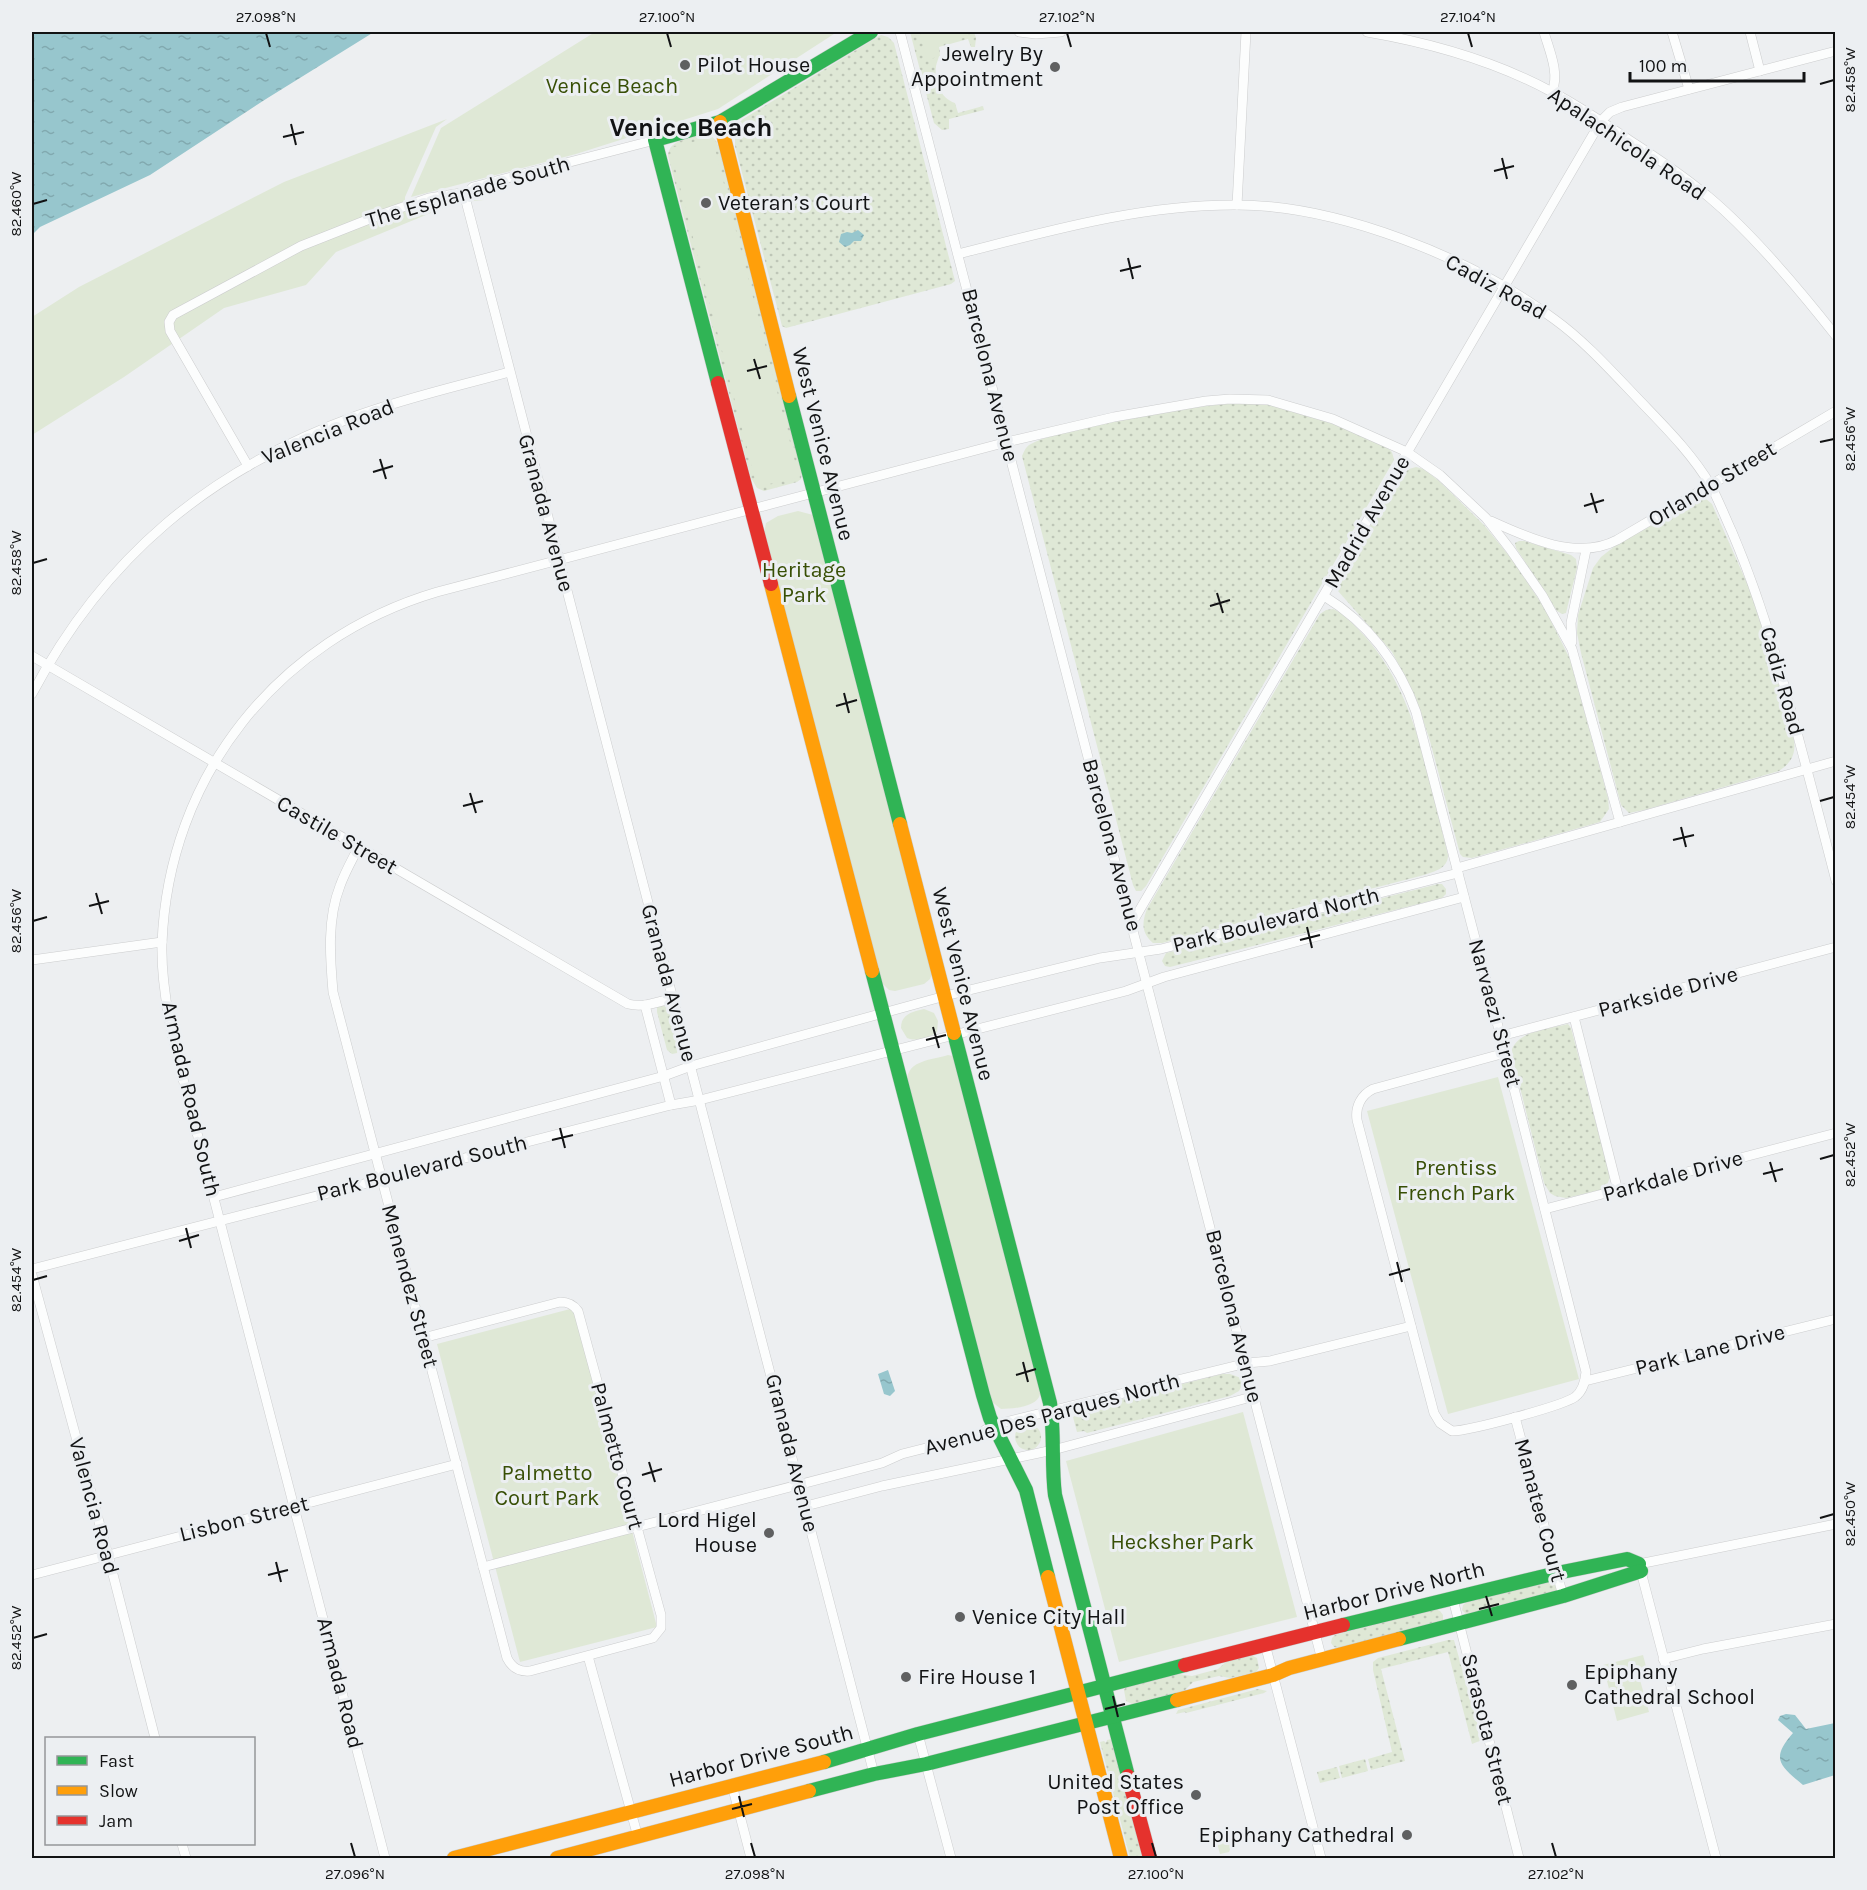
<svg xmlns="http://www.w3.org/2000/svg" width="1867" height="1890" font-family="Karla,sans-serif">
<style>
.grass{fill:url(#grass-dots)}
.green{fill:#dfe8d6}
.water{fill:url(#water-ripples)}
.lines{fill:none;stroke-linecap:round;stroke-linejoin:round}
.street-casing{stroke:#cccdce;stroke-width:10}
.fast-casing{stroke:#cccdce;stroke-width:15}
.slow-casing{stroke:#cccdce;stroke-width:15}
.jam-casing{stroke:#cccdce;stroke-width:15}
.street{stroke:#fcfdfd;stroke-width:9}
.fast{stroke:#30b455;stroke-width:14}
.slow{stroke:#ff9f0a;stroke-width:14}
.jam{stroke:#e5322d;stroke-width:14}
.ticks{fill:none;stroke:#121314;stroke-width:2}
.poi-dot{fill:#5f6061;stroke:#eceff2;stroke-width:2}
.labels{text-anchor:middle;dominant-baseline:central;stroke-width:6;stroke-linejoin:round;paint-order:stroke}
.poi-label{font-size:22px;fill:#121314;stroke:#eceff2;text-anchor:start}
.park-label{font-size:22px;fill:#384f06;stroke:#eceff2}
.street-label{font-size:22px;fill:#121314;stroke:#eceff2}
.quarter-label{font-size:26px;font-weight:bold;fill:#121314;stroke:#eceff2}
.neatline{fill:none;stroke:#121314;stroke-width:2}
.ticks-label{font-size:15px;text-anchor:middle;fill:#121314}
</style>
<defs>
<pattern id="grass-dots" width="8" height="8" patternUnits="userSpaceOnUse" patternTransform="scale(1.5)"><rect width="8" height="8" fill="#dfe8d6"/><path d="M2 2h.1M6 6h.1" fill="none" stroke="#bec6b7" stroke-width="1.8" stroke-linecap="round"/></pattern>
<pattern id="water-ripples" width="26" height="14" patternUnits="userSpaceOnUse" patternTransform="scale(1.5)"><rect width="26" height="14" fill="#97c6cd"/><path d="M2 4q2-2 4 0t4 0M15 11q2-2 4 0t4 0" fill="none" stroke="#81a9af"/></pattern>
</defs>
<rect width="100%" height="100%" fill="#edeff1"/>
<g class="grass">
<path d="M 910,32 L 974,32 L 976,38 L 975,47 L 971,47 L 968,39 L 939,47 C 941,55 938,58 936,66 C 934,81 940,98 955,103 L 958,113 L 983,106 L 984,110 L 949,119 L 949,129 L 942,130 L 934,123 Z"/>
<polygon points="881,35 888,37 894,43 955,281 951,284 786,328 782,326 735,146 735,127 743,119"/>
<path d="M 702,135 C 712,134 716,139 719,148 L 802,471 L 801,479 L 797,482 L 764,491 L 757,488 L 751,478 L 668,156 C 669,139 689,139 702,135 Z"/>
<path d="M 1237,403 C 1251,403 1265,404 1278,407 C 1299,412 1379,437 1391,451 C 1393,454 1393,456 1394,460 L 1146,886 L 1141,891 L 1136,891 L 1133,885 L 1022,456 C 1024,452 1025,448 1029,445 C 1044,436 1066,433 1082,429 C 1133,417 1185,407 1237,403 Z"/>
<path d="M 1416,467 L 1424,469 L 1439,481 L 1484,525 L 1514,562 L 1545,609 L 1570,659 L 1608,798 L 1609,809 L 1600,822 L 1472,858 L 1463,857 L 1460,854 L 1430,741 L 1415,696 L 1392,652 L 1338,591 C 1339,572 1389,496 1402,475 L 1409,469 Z"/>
<path d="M 1705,498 L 1712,504 L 1750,590 L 1772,659 L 1794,740 C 1796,754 1791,763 1779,771 L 1644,810 L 1629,813 L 1621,805 L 1581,653 L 1577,633 L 1578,615 L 1593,568 L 1601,557 L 1615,546 L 1698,499 Z"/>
<polygon points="1519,541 1524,541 1571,555 1576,559 1577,568 1566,613 1562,614 1557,611 1516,548 1515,543"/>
<path d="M 1333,609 C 1343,613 1351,622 1358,629 C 1416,687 1428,778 1448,855 C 1448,868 1436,871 1424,875 L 1162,943 L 1153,943 C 1141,933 1142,922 1147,909 L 1320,614 L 1326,610 Z"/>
<polygon points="1438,884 1442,884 1446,889 1446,894 1442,898 1170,967 1165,966 1162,961 1166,953"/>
<polygon points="666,1005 669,1008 678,1047 677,1053 672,1054 667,1050 657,1012 657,1007"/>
<path d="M 1568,1024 L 1571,1028 L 1610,1177 L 1607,1185 L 1601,1190 L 1566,1198 L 1555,1196 L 1550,1193 L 1544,1183 L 1511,1052 C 1517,1030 1550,1029 1568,1024 Z"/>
<polygon points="1222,1374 1230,1374 1241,1378 1242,1385 1239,1391 1230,1396 1087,1433 1084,1431 1077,1432 1073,1417 1080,1413 1083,1409"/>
<circle cx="1028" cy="1437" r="13"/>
<polygon points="1554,1581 1557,1590 1555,1592 1467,1615 1462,1610 1463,1605 1467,1602"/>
<polygon points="1435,1609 1440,1611 1443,1615 1443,1620 1439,1623 1339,1648 1334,1647 1331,1643 1332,1638 1335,1635"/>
<polygon points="1448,1640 1454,1640 1482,1740 1472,1744 1448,1652 1381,1669 1405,1761 1371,1770 1368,1759 1392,1752 1373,1670 1373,1662 1378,1658"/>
<polygon points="1251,1655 1257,1658 1259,1668 1256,1672 1230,1678 1219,1676 1193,1682 1184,1691 1132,1704 1126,1701 1124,1690 1126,1687 1178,1674 1192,1676 1218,1669 1227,1661"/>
<polygon points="1258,1689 1267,1691 1264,1693 1186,1713 1185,1712 1176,1714 1178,1710"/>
<polygon points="1112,1739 1144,1858 1130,1858 1100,1742 1104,1741 1106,1743 1107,1740"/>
<polygon points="1365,1759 1368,1771 1342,1778 1339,1766"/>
<polygon points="1337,1767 1340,1778 1320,1783 1317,1772"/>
</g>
<g class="green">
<polygon points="595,32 837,32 718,109 576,154 411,197 441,128"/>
<polygon points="920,32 957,32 971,36 938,45 940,56 927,60"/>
<polygon points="447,119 436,127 405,197 405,200 410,202 484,200 455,203 336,252 306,285 224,308 124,377 32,435 32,317 79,287 284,182"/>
<polygon points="712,137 799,477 757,487 670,148"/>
<polygon points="798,511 813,515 932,974 930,979 924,984 895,991 889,990 881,982 764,534 766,523 778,516"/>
<path d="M 924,1009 L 934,1013 L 938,1021 L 937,1032 C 929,1038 917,1042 907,1038 L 901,1028 C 901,1014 912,1012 924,1009 Z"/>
<path d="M 948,1055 L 953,1056 L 955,1060 L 1037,1375 C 1038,1380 1041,1388 1040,1394 C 1038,1407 1012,1409 1001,1409 L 991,1401 L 907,1080 C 908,1060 932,1060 948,1055 Z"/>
<polygon points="1498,1077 1579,1379 1448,1414 1367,1111"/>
<polygon points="574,1308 657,1627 520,1662 437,1344"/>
<polygon points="1243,1412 1297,1617 1119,1662 1066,1461"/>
<polygon points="1643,1655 1649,1678 1640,1680 1649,1712 1617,1721 1603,1665"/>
<polygon points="1253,1829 1255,1836 1233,1842 1229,1852 1220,1854 1216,1839"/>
</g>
<g class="water">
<polygon points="32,32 374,32 266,99 150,175 40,227 32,235"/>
<polygon points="858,230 864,235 861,241 854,241 850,245 845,247 839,242 841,234 847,232 852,233"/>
<polygon points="888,1370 895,1391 890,1396 884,1394 878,1374"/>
<path d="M 1786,1714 L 1795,1715 L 1806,1729 L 1835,1723 L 1835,1775 L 1803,1785 C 1780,1766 1770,1759 1793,1733 L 1778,1720 L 1780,1716 Z"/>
</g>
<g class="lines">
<defs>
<g id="street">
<polyline points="900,32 1322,1660"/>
<polyline points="1019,32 1036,34 1061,32"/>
<path d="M 1367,32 C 1431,43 1495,61 1552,92 C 1579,106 1604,123 1629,140 C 1657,158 1685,177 1710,198 C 1755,236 1799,289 1836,336"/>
<path d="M 1544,32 C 1549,50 1560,73 1552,92"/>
<polyline points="1672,32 1689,89"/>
<polyline points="1750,32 1760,71"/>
<path d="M 468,192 L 466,201 C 601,726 738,1250 874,1774"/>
<polyline points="1237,205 1246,32"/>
<path d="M 958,254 C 1049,231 1139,205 1234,205 C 1336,204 1472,258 1554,319 C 1586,342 1614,374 1642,403 C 1666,428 1693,455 1711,486 C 1719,501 1725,517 1732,532 C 1755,586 1772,640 1787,696 C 1804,757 1820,819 1836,881"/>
<polyline points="248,466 170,331 169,322 173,315 301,246 377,216 429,198 468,192 473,187 655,140"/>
<path d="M 1491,521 C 1528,538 1578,561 1617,540 L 1836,411"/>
<path d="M 1324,596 C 1368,623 1399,664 1416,712 L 1505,1053 L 1586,1372 C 1585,1382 1583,1391 1575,1397 C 1562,1406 1469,1431 1452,1431 L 1440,1423 L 1434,1413 L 1357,1120 C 1355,1107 1361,1095 1373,1089 L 1505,1053"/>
<polyline points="1572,642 1571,623 1586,550"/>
<path d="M 32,656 L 628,1004 C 643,1008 658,1002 673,998"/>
<path d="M 32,694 C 104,557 210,469 356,416 C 405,398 458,386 509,372"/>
<path d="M 358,848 C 352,860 345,872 340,886 C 327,919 330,957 333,992 L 507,1658 C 512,1668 519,1672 530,1671 L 653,1638 L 661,1628 L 661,1615 L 578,1311 C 573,1304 568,1302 560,1302 L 423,1338"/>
<polyline points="1457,868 1836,761"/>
<polyline points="1132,923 1601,121 1610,112 1622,107 1836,51"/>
<polyline points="32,960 162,942"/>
<polyline points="645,1005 671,1105"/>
<polyline points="1574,1017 1618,1191"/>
<polyline points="1501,1036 1836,947"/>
<polyline points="214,1197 664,1076 691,1066 945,996 1100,958 1161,949 1458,873"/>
<polyline points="1545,1209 1836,1133"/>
<polyline points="32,1269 671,1105 700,1100 1126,991 1164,977 1464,897"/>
<polyline points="32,1275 108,1555 155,1738"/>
<polyline points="1585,1381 1836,1319"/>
<polyline points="1515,1417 1563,1596"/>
<polyline points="806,1506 882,1486 1053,1450 1255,1396"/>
<polyline points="483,1567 882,1463 902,1454 977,1435 993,1425 1247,1363 1270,1361 1411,1326"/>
<polyline points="32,1575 457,1464"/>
<polyline points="1453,1599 1519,1858"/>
<polyline points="1265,1644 1321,1858"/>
<polyline points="588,1656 638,1837"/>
<polyline points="1663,1659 1703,1649 1836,1624"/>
<polyline points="918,1734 951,1858"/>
<polyline points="732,1785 751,1858"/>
<polyline points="182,1844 186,1858"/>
<path d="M 385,1858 L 176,1052 C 168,1017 161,980 162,944 C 168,776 278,639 437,592 L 1007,442 L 1114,417 L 1206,401 L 1230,399 L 1268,400 L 1333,419 L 1407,452 L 1440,475 L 1486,518 L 1510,549 L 1542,595 L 1572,649 L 1620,822"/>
<polyline points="1716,1858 1639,1564 1836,1524"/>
</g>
<g id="fast">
<polyline points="718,383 655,140 720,122 871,32"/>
<polyline points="789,396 900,824"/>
<polyline points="872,971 983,1395 990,1418 1026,1490 1048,1577"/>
<path d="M 954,1033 L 1050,1403 C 1055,1434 1051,1464 1055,1495 L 1128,1776"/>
<polyline points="1343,1625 1557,1573 1627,1559 1639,1564"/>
<polyline points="1399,1639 1563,1596 1641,1571"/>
<polyline points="824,1762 918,1734 1185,1665"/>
<polyline points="809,1791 874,1774 926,1764 1177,1700"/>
</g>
<g id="slow">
<polyline points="720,122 789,396"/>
<polyline points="771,584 872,971"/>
<polyline points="900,824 954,1033"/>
<polyline points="1048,1577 1121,1858"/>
<polyline points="1177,1700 1273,1675 1289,1668 1399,1639"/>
<polyline points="454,1858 824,1762"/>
<polyline points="557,1858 809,1791"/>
</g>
<g id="jam">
<polyline points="718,383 771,584"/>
<polyline points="1185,1665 1343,1625"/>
<polyline points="1128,1776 1150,1858"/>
</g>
</defs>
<use href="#street" class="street-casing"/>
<use href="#fast" class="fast-casing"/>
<use href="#slow" class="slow-casing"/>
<use href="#jam" class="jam-casing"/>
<use href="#street" class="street"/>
<use href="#fast" class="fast"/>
<use href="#slow" class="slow"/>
<use href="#jam" class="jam"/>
</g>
<path class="ticks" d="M 266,33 L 270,47M 667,33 L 671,47M 1067,33 L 1071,47M 1468,33 L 1472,47M 1820,84 L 1834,80M 291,124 L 296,145M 283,137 L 304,132M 1502,158 L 1507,179M 1494,171 L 1514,166M 33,204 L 47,200M 1128,258 L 1133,279M 1120,271 L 1141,266M 754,359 L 760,379M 747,371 L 767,366M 1820,442 L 1834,439M 380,459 L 386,479M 373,472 L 393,466M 1591,493 L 1597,513M 1584,506 L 1604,500M 33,563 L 47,559M 1217,593 L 1223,613M 1210,606 L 1230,600M 844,693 L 849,713M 836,706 L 857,700M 470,793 L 476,813M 1820,801 L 1834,797M 463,806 L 483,801M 1681,827 L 1686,847M 1673,840 L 1694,835M 96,893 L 102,914M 89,906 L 109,901M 33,921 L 47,917M 1307,927 L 1312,948M 1300,940 L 1320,935M 933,1027 L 939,1048M 926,1040 L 946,1035M 560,1128 L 565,1148M 552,1140 L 573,1135M 1820,1159 L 1834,1155M 1770,1162 L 1776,1182M 1763,1174 L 1783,1169M 186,1228 L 191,1248M 179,1241 L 199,1235M 1397,1262 L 1402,1282M 1389,1275 L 1410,1269M 33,1280 L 47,1276M 1023,1362 L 1028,1382M 1016,1375 L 1036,1369M 649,1462 L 655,1482M 642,1475 L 662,1469M 1820,1518 L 1834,1514M 276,1562 L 281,1582M 268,1575 L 288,1570M 1486,1596 L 1492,1616M 1479,1609 L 1499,1604M 33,1638 L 47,1634M 1113,1696 L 1118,1717M 1105,1709 L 1125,1704M 739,1796 L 744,1817M 732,1809 L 752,1804M 351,1843 L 355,1857M 751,1843 L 755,1857M 1152,1843 L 1156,1857M 1552,1843 L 1556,1857"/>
<g class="poi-dot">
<circle cx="685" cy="65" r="6"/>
<circle cx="1055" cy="67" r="6"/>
<circle cx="706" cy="203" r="6"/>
<circle cx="769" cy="1533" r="6"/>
<circle cx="960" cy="1617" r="6"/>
<circle cx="906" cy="1677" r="6"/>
<circle cx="1572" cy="1685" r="6"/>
<circle cx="1196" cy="1795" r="6"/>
<circle cx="1407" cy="1835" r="6"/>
</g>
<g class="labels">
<g class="poi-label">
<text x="1043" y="54" text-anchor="end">Jewelry By<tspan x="1043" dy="25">Appointment</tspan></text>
<text x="697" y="65">Pilot House</text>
<text x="718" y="203">Veteran’s Court</text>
<text x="757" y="1520" text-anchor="end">Lord Higel<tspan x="757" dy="25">House</tspan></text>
<text x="972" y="1617">Venice City Hall</text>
<text x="1584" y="1672">Epiphany<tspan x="1584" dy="25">Cathedral School</tspan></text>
<text x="918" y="1677">Fire House 1</text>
<text x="1184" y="1782" text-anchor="end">United States<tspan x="1184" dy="25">Post Office</tspan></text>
<text x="1395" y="1835" text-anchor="end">Epiphany Cathedral</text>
</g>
<g class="park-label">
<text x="612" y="86">Venice Beach</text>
<text x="804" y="570">Heritage<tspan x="804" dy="25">Park</tspan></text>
<text x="1456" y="1168">Prentiss<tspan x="1456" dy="25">French Park</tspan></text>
<text x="547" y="1473">Palmetto<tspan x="547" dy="25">Court Park</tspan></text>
<text x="1182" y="1542">Hecksher Park</text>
</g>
<g class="street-label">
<text transform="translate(1627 144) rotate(34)">Apalachicola Road</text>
<text transform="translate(468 192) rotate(-16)">The Esplanade South</text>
<text transform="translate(1496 287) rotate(29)">Cadiz Road</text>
<text transform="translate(990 375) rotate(76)">Barcelona Avenue</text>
<text transform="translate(328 432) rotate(-22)">Valencia Road</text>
<text transform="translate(823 444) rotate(76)">West Venice Avenue</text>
<text transform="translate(1712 484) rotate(-31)">Orlando Street</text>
<text transform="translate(546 513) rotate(75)">Granada Avenue</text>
<text transform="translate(1367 522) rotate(-60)">Madrid Avenue</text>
<text transform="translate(1782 681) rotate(74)">Cadiz Road</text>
<text transform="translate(337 835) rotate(30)">Castile Street</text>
<text transform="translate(1112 845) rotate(75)">Barcelona Avenue</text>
<text transform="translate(1276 920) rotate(-14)">Park Boulevard North</text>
<text transform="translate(669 983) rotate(75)">Granada Avenue</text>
<text transform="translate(963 984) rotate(76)">West Venice Avenue</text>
<text transform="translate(1668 992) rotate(-15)">Parkside Drive</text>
<text transform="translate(1495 1013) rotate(75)">Narvaezi Street</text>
<text transform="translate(191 1099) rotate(77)">Armada Road South</text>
<text transform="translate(422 1168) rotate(-14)">Park Boulevard South</text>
<text transform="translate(1673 1176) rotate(-15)">Parkdale Drive</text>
<text transform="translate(410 1286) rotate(75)">Menendez Street</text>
<text transform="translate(1234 1316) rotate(76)">Barcelona Avenue</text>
<text transform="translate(1710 1350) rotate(-14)">Park Lane Drive</text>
<text transform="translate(1052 1414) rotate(-15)">Avenue Des Parques North</text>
<text transform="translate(792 1453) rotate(76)">Granada Avenue</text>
<text transform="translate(617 1456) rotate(75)">Palmetto Court</text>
<text transform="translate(94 1506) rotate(75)">Valencia Road</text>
<text transform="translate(1540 1510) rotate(75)">Manatee Court</text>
<text transform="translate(244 1519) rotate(-14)">Lisbon Street</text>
<text transform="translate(1394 1591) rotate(-14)">Harbor Drive North</text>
<text transform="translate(340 1683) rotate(76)">Armada Road</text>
<text transform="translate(1487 1729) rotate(76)">Sarasota Street</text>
<text transform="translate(761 1756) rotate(-15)">Harbor Drive South</text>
</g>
<g class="quarter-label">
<text x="691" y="127">Venice Beach</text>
</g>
</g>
<rect width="1867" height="1890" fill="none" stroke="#eceff2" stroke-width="66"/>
<rect x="45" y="1737" width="210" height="108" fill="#eceff2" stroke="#959799" stroke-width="1.5"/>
<rect x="57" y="1756" width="30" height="9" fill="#30b455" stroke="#959799" stroke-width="1.5"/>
<text x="99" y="1767" font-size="18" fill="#121314">Fast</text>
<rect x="57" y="1786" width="30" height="9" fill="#ff9f0a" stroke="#959799" stroke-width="1.5"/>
<text x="99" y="1797" font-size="18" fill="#121314">Slow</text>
<rect x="57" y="1816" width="30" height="9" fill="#e5322d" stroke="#959799" stroke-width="1.5"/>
<text x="99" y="1827" font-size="18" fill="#121314">Jam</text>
<path d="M1630 72v9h174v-9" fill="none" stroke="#121314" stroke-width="3"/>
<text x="1639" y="72" font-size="18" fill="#121314" stroke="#eceff2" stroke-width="4.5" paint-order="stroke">100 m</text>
<rect x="33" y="33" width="1801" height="1824" class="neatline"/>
<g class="ticks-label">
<text x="266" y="22">27.098°N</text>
<text x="667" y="22">27.100°N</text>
<text x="1067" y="22">27.102°N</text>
<text x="1468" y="22">27.104°N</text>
<text transform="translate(1850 80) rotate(-90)" y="5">82.458°W</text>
<text transform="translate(16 204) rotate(-90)" y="5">82.460°W</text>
<text transform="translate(1850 439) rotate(-90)" y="5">82.456°W</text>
<text transform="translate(16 563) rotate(-90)" y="5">82.458°W</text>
<text transform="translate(1850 797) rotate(-90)" y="5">82.454°W</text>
<text transform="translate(16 921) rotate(-90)" y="5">82.456°W</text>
<text transform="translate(1850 1155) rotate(-90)" y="5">82.452°W</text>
<text transform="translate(16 1280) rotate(-90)" y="5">82.454°W</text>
<text transform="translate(1850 1514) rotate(-90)" y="5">82.450°W</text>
<text transform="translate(16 1638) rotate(-90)" y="5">82.452°W</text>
<text x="355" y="1879">27.096°N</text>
<text x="755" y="1879">27.098°N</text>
<text x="1156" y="1879">27.100°N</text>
<text x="1556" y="1879">27.102°N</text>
</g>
</svg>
